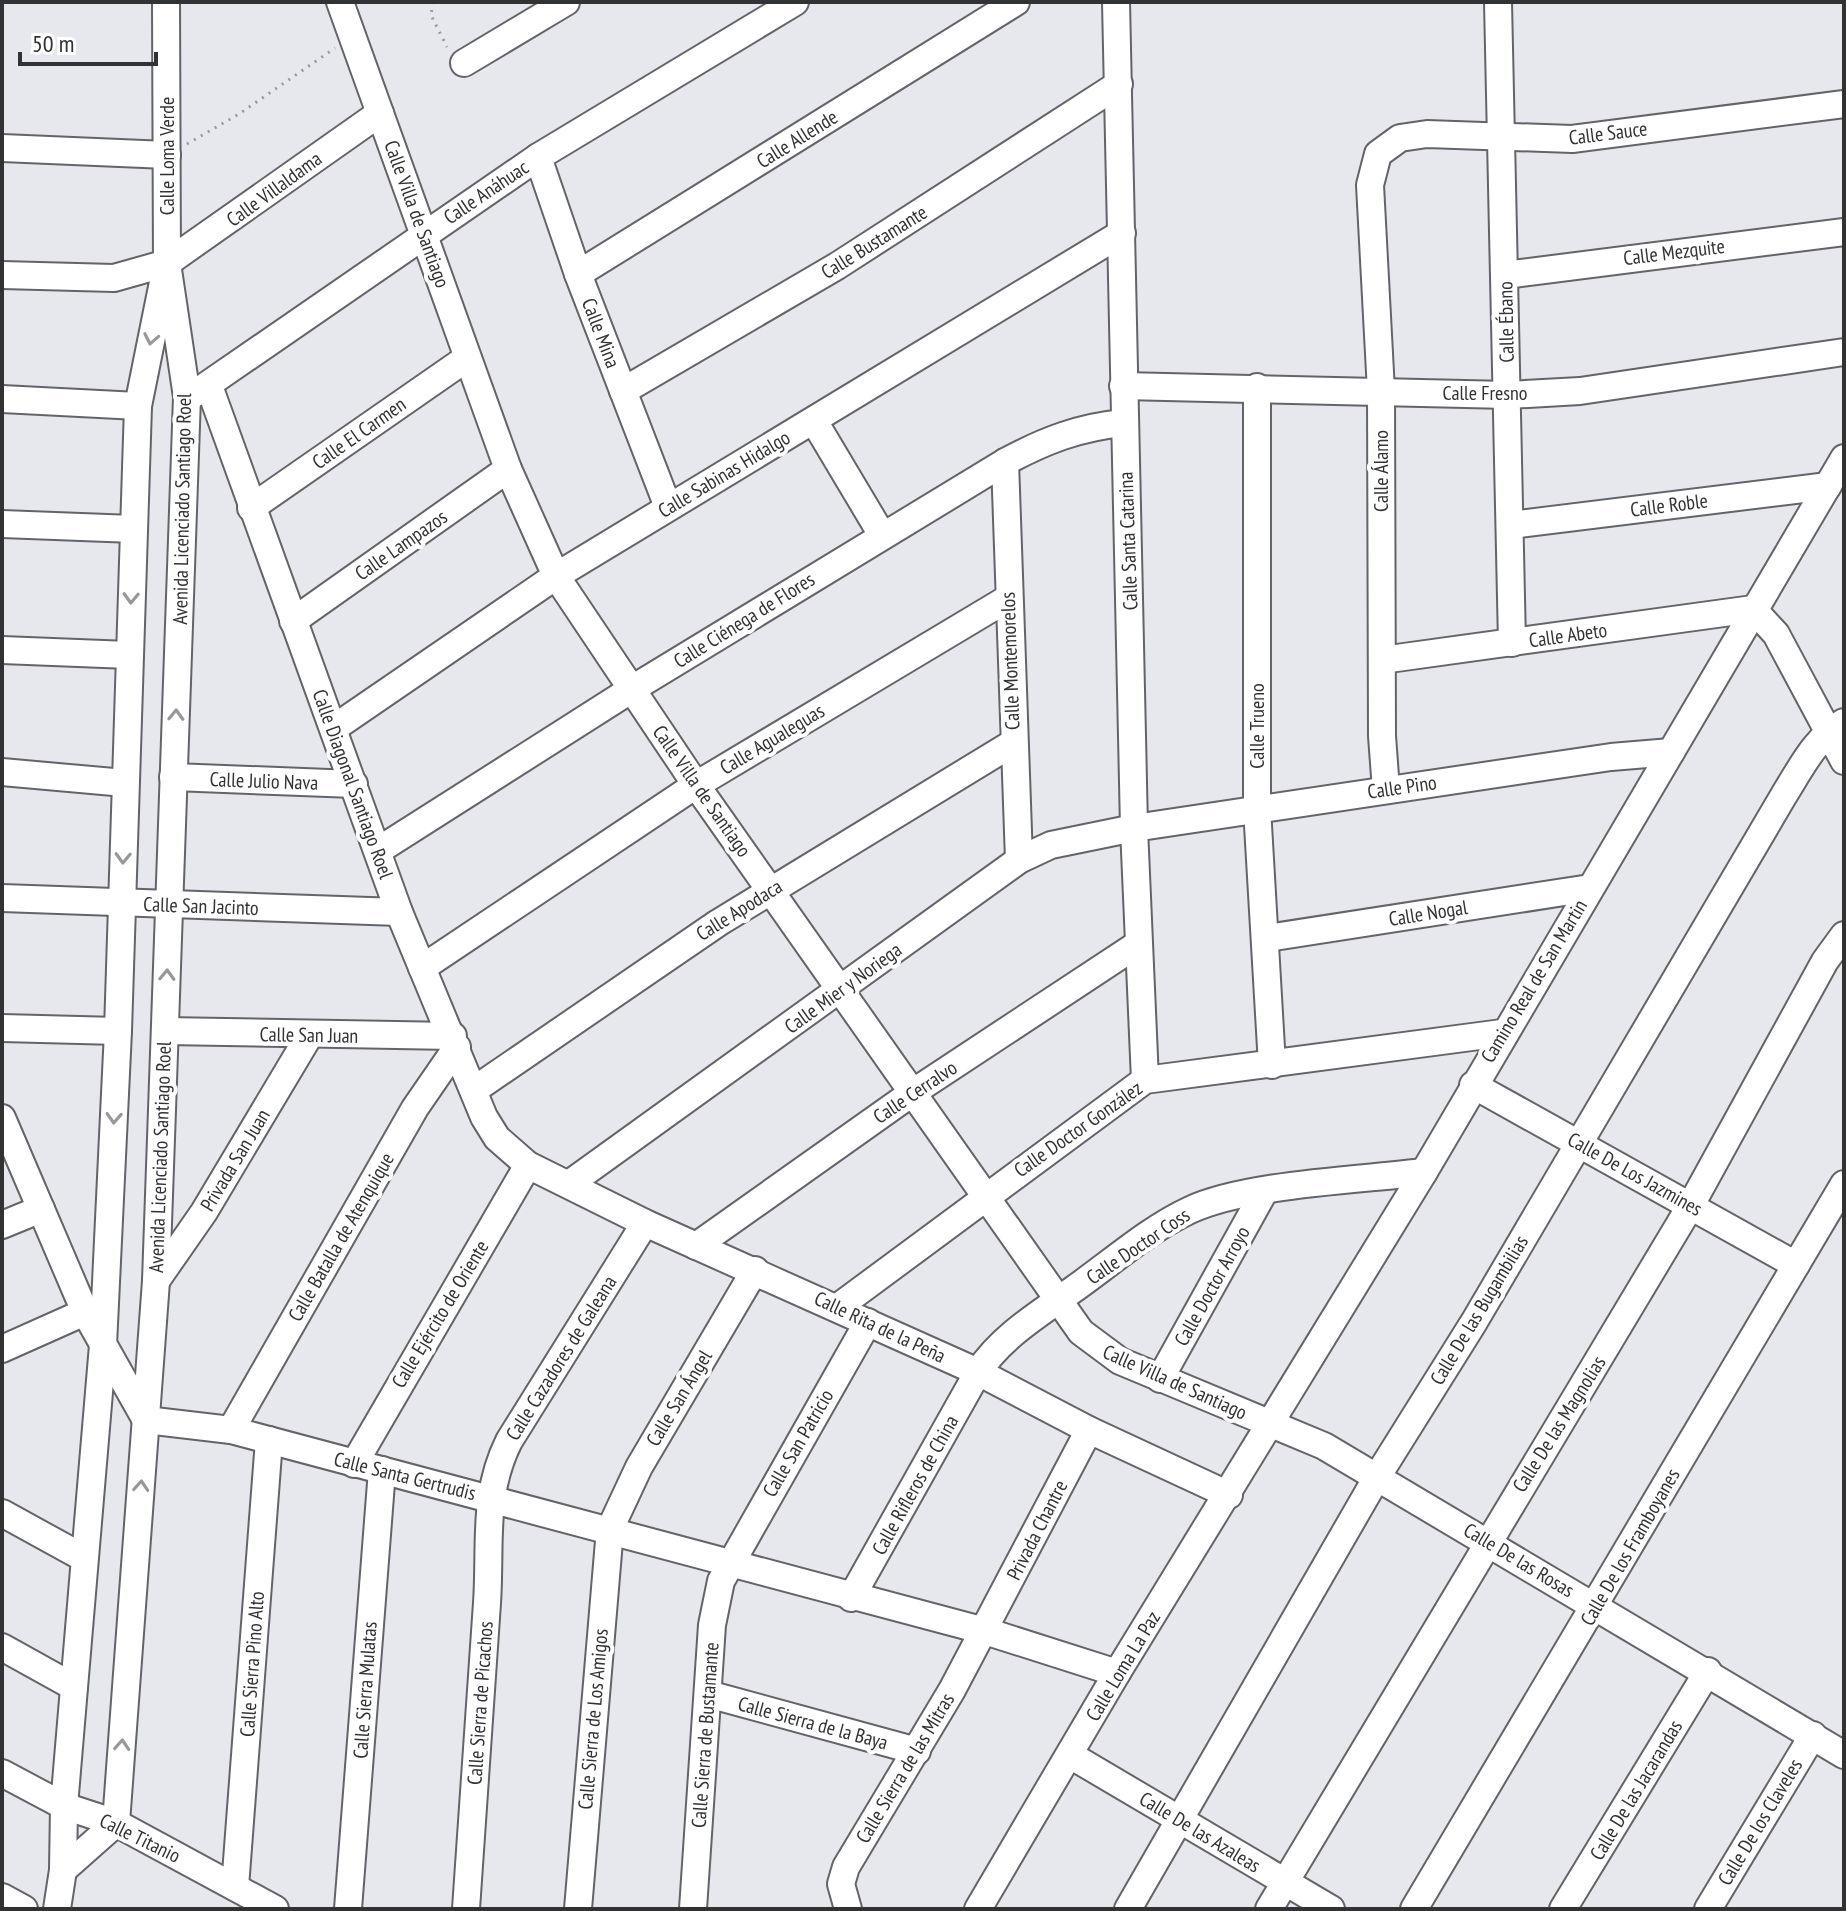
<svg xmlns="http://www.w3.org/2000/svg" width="1846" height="1911" font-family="'PT Sans Narrow',sans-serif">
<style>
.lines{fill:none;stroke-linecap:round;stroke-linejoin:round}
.minor-casing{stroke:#636469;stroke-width:30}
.path{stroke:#98999d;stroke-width:3;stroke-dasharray:2 6;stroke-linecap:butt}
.minor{stroke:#fff;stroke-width:26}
.oneway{stroke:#98989a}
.labels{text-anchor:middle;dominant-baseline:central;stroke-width:8;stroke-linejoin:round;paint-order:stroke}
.street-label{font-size:20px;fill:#313234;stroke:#fff}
</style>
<rect width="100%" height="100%" fill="#e7e8ee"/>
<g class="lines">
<defs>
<g id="minor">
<polyline points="340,2 508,469 556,576 696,785 1081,1332 1120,1361 1324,1446 1844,1755"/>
<polyline points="1116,2 1134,828 1145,1080"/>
<polyline points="1498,2 1512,643"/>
<polyline points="464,63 566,2"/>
<polyline points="2,148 167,155"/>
<polyline points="538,157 578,274 668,507"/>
<polyline points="578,274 1016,2"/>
<polyline points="2,275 114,278 167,263 380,113"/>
<polyline points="1505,275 1844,232"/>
<polyline points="209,386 399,912 484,1117 497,1138 528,1165 645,1223 978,1372 1089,1430 1229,1495"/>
<polyline points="1123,386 1508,395 1580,391 1844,352"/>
<polyline points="1257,387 1257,808 1272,1065"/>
<polyline points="623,391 837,266 1119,84"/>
<polyline points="194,394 538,157 795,2"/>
<polyline points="2,399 138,406"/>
<polyline points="814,421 882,535"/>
<polyline points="1005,462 1019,860"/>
<polyline points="251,508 467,358"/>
<polyline points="2,524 134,529"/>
<polyline points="1510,525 1828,486"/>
<polyline points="293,621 508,469"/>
<polyline points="2,650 129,655"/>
<polyline points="1382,660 1753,609 1776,634 1844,761"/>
<polyline points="334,728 556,576 1122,233"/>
<polyline points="2,772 125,783"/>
<polyline points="173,777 354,784"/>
<polyline points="1386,790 1382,736 1381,391 1370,185 1378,154 1400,138 1427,134 1572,139 1844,104"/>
<path d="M 379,850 L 632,689 L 1005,462 C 1044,441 1079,427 1124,423"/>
<polyline points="2,898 399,912"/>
<polyline points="1267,938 1590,888"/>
<polyline points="422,968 696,785 1007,599"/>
<polyline points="2,1028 118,1031"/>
<polyline points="165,1031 453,1036"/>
<polyline points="1473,1085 1796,1265"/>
<polyline points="474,1090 718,923 1013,743"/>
<polyline points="2,1118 85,1312 146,1420 231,1430 985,1631 1117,1673"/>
<polyline points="569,1184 1019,860 1051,845 1134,828 1611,757 1671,752"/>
<polyline points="2,1225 41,1209"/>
<polyline points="696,1246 912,1093 1138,944"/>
<polyline points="156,1281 204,1212 309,1036"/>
<polyline points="838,1307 1145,1080 1502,1033"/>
<polyline points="2,1349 85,1312"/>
<polyline points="1160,1379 1264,1192"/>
<polyline points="231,1430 415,1108 457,1047"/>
<polyline points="354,1464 528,1165"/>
<polyline points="2,1513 84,1558"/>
<path d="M 851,1598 L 978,1372 C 1002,1336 1039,1314 1074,1289 C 1111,1263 1149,1229 1190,1210 C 1246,1184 1359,1180 1424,1172"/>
<polyline points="2,1647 74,1687"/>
<polyline points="708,1694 917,1751"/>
<polyline points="1070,1755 1331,1909"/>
<polyline points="2,1773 64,1806 116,1823 275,1909"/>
<polyline points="63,1870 116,1823 156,1281 187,397 167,263 166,2"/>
<polyline points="235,1887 269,1440"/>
<polyline points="2,1897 24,1909"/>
<polyline points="57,1909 63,1870 64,1806 103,1345 118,1031 138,406 163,282"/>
<polyline points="348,1909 382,1470"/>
<path d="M 466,1909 C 473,1807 480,1705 487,1603 C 491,1544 482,1495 509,1441 L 645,1223"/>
<polyline points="578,1909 610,1529 639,1467 755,1270"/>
<polyline points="693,1909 712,1625 721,1581 868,1322"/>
<polyline points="848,1909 841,1884 846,1867 952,1690 1089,1430"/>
<polyline points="978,1909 1117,1673 1424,1172 1844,458"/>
<path d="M 1128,1909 L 1377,1477 L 1474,1322 L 1784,795 C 1801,768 1815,738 1844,722"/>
<polyline points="1269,1909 1691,1205 1825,961 1844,935"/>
<polyline points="1414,1909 1844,1184"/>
<polyline points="1563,1909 1708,1671"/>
<polyline points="1708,1909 1813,1735"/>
</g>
</defs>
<use href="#minor" class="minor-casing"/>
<g class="path">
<polyline points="433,2 431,15 447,47"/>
<polyline points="187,144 239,114 335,48"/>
</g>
<use href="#minor" class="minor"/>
</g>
<defs><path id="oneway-chevron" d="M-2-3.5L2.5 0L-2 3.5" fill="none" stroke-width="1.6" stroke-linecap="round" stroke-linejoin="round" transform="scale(2)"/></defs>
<g class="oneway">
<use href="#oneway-chevron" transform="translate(151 339) rotate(101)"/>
<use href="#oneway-chevron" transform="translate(131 598) rotate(92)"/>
<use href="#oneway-chevron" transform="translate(176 715) rotate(-88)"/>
<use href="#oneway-chevron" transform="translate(123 858) rotate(92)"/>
<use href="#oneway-chevron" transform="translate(167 975) rotate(-88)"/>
<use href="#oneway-chevron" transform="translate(114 1118) rotate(93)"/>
<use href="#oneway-chevron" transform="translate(141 1486) rotate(-86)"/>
<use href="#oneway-chevron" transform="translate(122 1745) rotate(-86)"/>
</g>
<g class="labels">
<g class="street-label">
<text transform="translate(1608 133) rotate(-7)">Calle Sauce</text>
<text transform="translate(797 139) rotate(-32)">Calle Allende</text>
<text transform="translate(167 156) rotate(-90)">Calle Loma Verde</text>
<text transform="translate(274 189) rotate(-36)">Calle Villaldama</text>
<text transform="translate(486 192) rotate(-34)">Calle Anáhuac</text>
<text transform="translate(417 214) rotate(70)">Calle Villa de Santiago</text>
<text transform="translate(874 242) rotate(-32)">Calle Bustamante</text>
<text transform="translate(1674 252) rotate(-7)">Calle Mezquite</text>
<text transform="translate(1506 322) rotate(-91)">Calle Ébano</text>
<text transform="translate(601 333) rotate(69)">Calle Mina</text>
<text x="1485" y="393">Calle Fresno</text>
<text transform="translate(359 433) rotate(-35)">Calle El Carmen</text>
<text transform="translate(1381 471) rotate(-90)">Calle Álamo</text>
<text transform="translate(724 474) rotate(-31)">Calle Sabinas Hidalgo</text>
<text transform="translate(1669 505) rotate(-7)">Calle Roble</text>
<text transform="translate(182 509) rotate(-89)">Avenida Licenciado Santiago Roel</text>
<text transform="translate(1128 541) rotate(-92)">Calle Santa Catarina</text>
<text transform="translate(401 545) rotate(-35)">Calle Lampazos</text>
<text transform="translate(744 620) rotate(-32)">Calle Ciénega de Flores</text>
<text transform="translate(1568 635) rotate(-8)">Calle Abeto</text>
<text transform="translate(1010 661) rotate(-92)">Calle Montemorelos</text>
<text transform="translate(1257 726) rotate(-90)">Calle Trueno</text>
<text transform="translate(772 739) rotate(-31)">Calle Agualeguas</text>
<text transform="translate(264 781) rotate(2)">Calle Julio Nava</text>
<text transform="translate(353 784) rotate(70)">Calle Diagonal Santiago Roel</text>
<text transform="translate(1402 787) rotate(-8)">Calle Pino</text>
<text transform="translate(702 791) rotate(55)">Calle Villa de Santiago</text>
<text transform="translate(201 906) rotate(2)">Calle San Jacinto</text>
<text transform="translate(739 910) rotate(-32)">Calle Apodaca</text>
<text transform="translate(1428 913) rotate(-9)">Calle Nogal</text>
<text transform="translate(1534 981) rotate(-59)">Camino Real de San Martin</text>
<text transform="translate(843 988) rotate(-36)">Calle Mier y Noriega</text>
<text transform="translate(309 1035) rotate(1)">Calle San Juan</text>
<text transform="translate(915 1092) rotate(-34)">Calle Cerralvo</text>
<text transform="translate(1078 1129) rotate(-35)">Calle Doctor González</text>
<text transform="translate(160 1157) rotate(-88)">Avenida Licenciado Santiago Roel</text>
<text transform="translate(235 1160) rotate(-59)">Privada San Juan</text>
<text transform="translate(1635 1174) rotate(29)">Calle De Los Jazmines</text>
<text transform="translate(341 1237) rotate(-60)">Calle Batalla de Atenquique</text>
<text transform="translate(1138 1246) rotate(-34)">Calle Doctor Coss</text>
<text transform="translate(1212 1286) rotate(-61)">Calle Doctor Arroyo</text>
<text transform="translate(1479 1310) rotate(-59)">Calle De las Bugambilias</text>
<text transform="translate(440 1314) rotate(-59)">Calle Ejército de Oriente</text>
<text transform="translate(880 1327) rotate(25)">Calle Rita de la Peña</text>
<text transform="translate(561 1358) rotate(-58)">Calle Cazadores de Galeana</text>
<text transform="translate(1175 1382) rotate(24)">Calle Villa de Santiago</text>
<text transform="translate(679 1398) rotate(-59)">Calle San Ángel</text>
<text transform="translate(1559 1424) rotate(-58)">Calle De las Magnolias</text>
<text transform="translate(798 1443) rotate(-60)">Calle San Patricio</text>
<text transform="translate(405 1476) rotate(14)">Calle Santa Gertrudis</text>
<text transform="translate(915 1485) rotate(-61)">Calle Rifleros de China</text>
<text transform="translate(1037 1530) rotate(-63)">Privada Chantre</text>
<text transform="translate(1630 1547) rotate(-60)">Calle De los Framboyanes</text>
<text transform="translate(1519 1560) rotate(31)">Calle De las Rosas</text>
<text transform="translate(252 1664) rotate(-86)">Calle Sierra Pino Alto</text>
<text transform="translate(1123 1666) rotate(-59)">Calle Loma La Paz</text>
<text transform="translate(365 1690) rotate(-86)">Calle Sierra Mulatas</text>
<text transform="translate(480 1703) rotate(-86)">Calle Sierra de Picachos</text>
<text transform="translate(593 1719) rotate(-85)">Calle Sierra de Los Amigos</text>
<text transform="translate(813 1723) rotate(15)">Calle Sierra de la Baya</text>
<text transform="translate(705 1735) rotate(-86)">Calle Sierra de Bustamante</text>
<text transform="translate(905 1768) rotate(-59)">Calle Sierra de las Mitras</text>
<text transform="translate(1636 1790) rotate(-59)">Calle De las Jacarandas</text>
<text transform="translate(1760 1822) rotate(-59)">Calle De los Claveles</text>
<text transform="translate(1200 1832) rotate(31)">Calle De las Azaleas</text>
<text transform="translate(140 1838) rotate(26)">Calle Titanio</text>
</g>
</g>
<rect width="1846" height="1911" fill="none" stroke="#313234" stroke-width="8"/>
<path d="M20 52v12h136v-12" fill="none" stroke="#313234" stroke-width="4"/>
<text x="32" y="52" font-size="24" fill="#313234" stroke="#ffffff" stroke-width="6" paint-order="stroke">50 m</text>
</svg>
